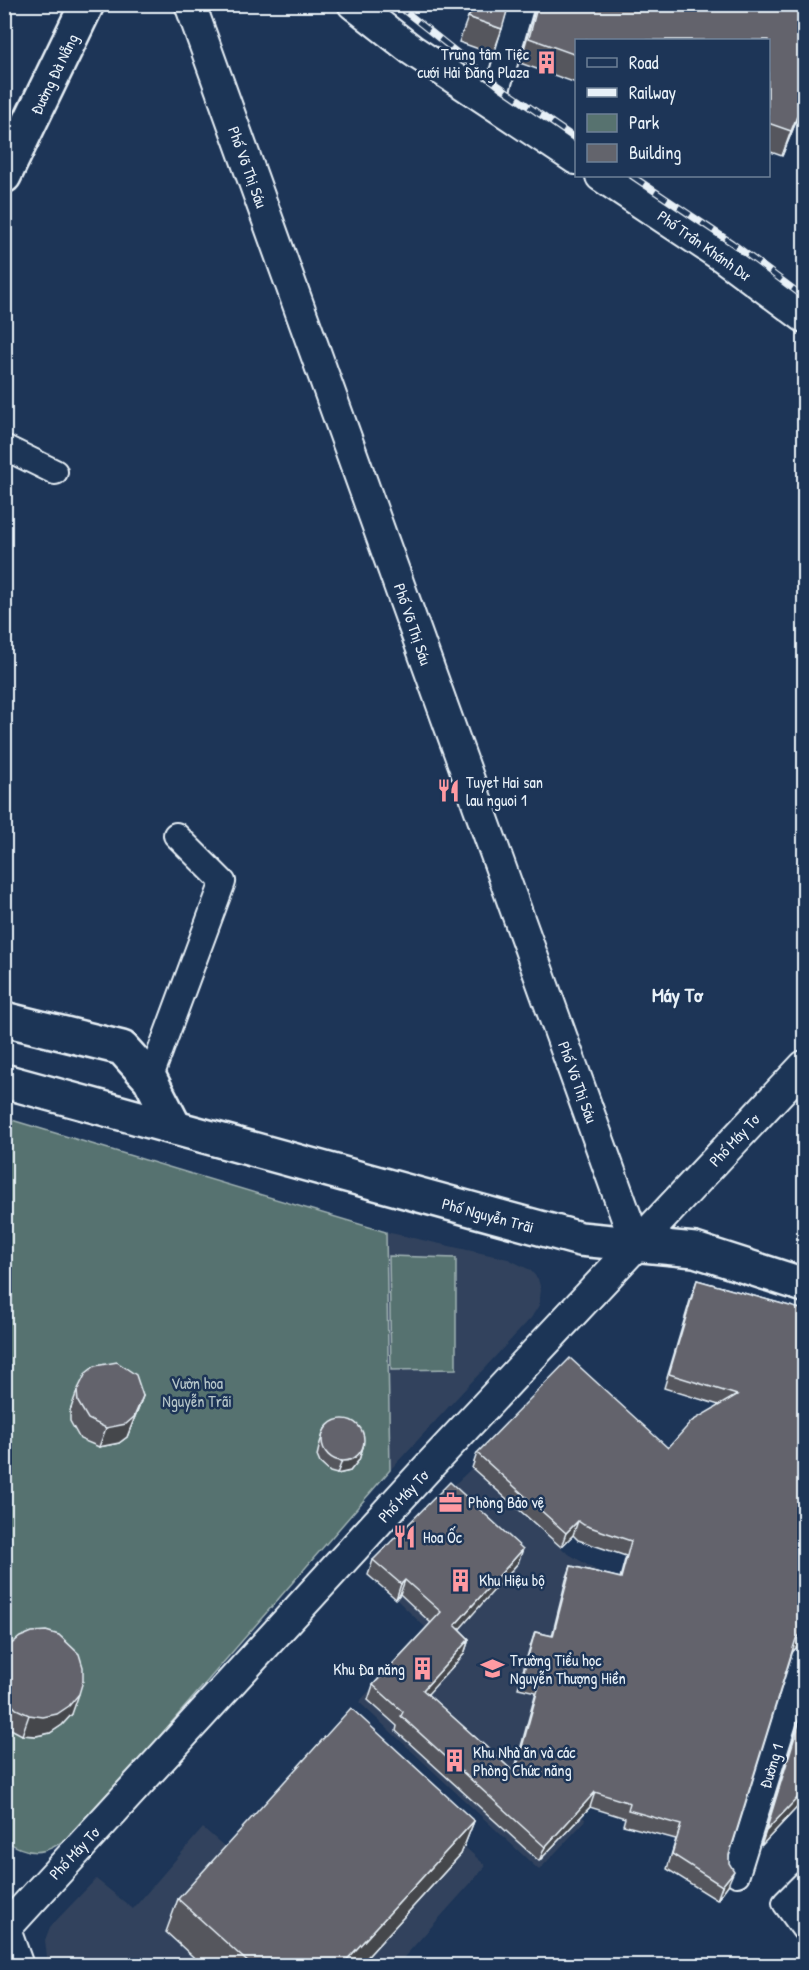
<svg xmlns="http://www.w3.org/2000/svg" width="809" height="1970" font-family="'Patrick Hand',sans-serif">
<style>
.built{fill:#32435d}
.green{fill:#57726f;stroke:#a0b2b4;stroke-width:1.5}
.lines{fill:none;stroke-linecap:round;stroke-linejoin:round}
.minor-casing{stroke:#e8f1f8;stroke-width:28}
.tertiary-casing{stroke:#e8f1f8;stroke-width:34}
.secondary-casing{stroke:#e8f1f8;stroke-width:38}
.primary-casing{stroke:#e8f1f8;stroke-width:38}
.minor{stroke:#1d3557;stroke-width:24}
.tertiary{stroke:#1d3557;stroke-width:30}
.secondary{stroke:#1d3557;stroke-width:33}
.primary{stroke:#1d3557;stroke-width:33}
.rail-casing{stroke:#e8f1f8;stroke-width:7}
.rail{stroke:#1d3557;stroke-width:4.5;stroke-dasharray:14;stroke-linecap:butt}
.wall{fill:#55565d;stroke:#e8f1f8;stroke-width:1.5}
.shaded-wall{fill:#45464c;stroke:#e8f1f8;stroke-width:1.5}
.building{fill:#63646c;stroke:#e8f1f8;stroke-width:1.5}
.labels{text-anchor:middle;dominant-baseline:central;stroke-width:5;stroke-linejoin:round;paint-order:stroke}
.poi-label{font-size:16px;fill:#e8f1f8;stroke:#1d3557;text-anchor:start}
.street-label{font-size:16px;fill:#e8f1f8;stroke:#1d3557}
.park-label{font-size:16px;fill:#b5c5c8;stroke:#1d3557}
.quarter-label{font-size:20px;font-weight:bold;fill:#e8f1f8;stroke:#1d3557}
</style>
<rect width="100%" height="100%" fill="#1d3557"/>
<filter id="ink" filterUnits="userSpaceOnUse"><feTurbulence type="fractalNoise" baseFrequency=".0167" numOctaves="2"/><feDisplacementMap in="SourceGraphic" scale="12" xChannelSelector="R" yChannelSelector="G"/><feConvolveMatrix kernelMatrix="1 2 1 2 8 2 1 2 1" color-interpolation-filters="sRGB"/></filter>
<g filter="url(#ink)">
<g class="built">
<polygon points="386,1232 508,1259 530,1270 538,1279 541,1290 539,1305 531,1318 390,1470"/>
<polygon points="472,1468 567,1553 618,1583 561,1798 586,1820 539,1870 359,1702 427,1629 396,1599 464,1527 450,1489"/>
<polygon points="341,1736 486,1866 397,1965 48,1965 45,1940 50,1927 96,1879 133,1909 203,1828 233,1854"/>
</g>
<g class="green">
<path d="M 5,1118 L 386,1232 L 390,1470 L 81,1827 C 54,1849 38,1863 5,1840 Z"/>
<polygon points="389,1256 456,1258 456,1369 391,1370"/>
</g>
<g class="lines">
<defs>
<g id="minor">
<polyline points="493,104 522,4"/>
<polyline points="4,447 55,472"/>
<polyline points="150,1079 223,882 176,835"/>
<polyline points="737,1874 804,1658"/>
<polyline points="804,1884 785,1903 804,1929"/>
</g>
<g id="tertiary">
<polyline points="190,4 636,1244"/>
<polyline points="353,4 412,50 576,159"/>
<polyline points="601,176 723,257 804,317"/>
<polyline points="4,1927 18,1966"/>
<polyline points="5,1929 431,1464 804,1066"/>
</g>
<polyline id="secondary" points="4,176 87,4"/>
<g id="primary">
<polyline points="4,1019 122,1048 150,1079 175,1128"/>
<polyline points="4,1081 580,1239 695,1250 804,1285"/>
</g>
</defs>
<use href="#minor" class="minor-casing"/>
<use href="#tertiary" class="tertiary-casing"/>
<use href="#secondary" class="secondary-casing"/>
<use href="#primary" class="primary-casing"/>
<use href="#minor" class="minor"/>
<use href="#tertiary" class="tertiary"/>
<use href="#secondary" class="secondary"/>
<use href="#primary" class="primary"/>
<defs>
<g id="rail">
<polyline points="396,4 499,86 576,139"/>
<polyline points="632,176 732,243 804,297"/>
</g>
</defs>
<use href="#rail" class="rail-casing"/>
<use href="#rail" class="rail"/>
</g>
<g class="wall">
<polygon points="535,4 804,4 804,102 782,156 768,151 768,40 576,40 576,83 520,63 536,7"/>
<polygon points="468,17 502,29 493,54 459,42"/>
<polygon points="697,1280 804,1310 804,1645 800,1644 791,1653 729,1855 728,1885 717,1900 667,1869 676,1839 623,1825 625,1818 590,1807 539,1861 396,1731 397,1726 368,1700 373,1685 431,1623 400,1594 396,1599 368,1575 373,1560 518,1563 459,1629 469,1639 464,1654 427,1694 514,1772 536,1692 518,1688 530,1647 535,1632 552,1636 566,1580 571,1566 620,1578 626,1556 578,1540 573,1535 561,1547 472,1468 477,1453 668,1448 719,1405 664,1388 692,1294"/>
<polygon points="77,1391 143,1396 127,1437 119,1443 99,1447 80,1439 70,1421 70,1411"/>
<polygon points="325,1429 363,1447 359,1460 350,1471 337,1474 330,1472 320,1463 317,1456 320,1443"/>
<polygon points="4,1653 72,1714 62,1725 50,1733 36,1736 22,1735 9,1728 4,1724"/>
<polygon points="804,1704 804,1800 761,1846"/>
<polygon points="474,1821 461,1854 360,1965 202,1965 166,1932 178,1899"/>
</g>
<g class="shaded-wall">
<polygon points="804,99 804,102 782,156 791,131"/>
<polygon points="143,1396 127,1437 119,1443 99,1447 106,1428"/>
<polygon points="363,1447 359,1460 350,1471 337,1474 342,1461"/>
<polygon points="578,1521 573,1535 561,1547 566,1533"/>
<polygon points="523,1549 518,1563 450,1640 455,1625"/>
<polygon points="405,1580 400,1594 396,1599 401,1584"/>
<polygon points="804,1631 800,1644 790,1654 796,1639"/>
<polygon points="469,1639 464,1654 418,1705 423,1690"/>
<polygon points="79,1694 72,1714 62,1725 50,1733 36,1736 22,1735 29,1715"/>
<polygon points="804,1791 804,1800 761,1846 766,1831"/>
<polygon points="595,1792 590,1807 539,1861 545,1847"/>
<polygon points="474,1821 461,1854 360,1965 342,1965"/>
<polygon points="734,1871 728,1885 717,1900 722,1886"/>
</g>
<g class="building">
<polygon points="478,4 509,4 502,29 468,17"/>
<polygon points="538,4 804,4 804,99 791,131 768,123 768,40 576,40 576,55 529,38"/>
<polygon points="697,1280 804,1310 804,1631 796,1639 729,1855 729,1863 734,1871 722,1886 672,1854 681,1825 628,1810 630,1803 595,1792 545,1847 401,1716 403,1712 373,1685 441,1612 405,1580 401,1584 373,1560 450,1482 523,1549 455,1625 469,1639 423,1690 515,1773 541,1678 523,1674 535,1632 553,1636 571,1566 621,1578 631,1541 584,1525 578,1521 566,1533 477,1453 570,1358 668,1448 692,1421 737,1395 669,1374"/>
<polygon points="117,1362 136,1375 143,1396 134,1417 126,1424 106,1428 88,1419 78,1402 77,1391 86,1373 95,1366"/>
<circle cx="343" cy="1440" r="21"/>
<polygon points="46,1631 59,1635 79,1654 83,1667 83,1681 79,1694 69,1706 57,1714 43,1717 29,1715 16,1709 6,1698 4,1695 4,1653 9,1646 20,1637 32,1632"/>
<polygon points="804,1707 804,1791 766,1831"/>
<polygon points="351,1708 474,1821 342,1965 251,1965 178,1899"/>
</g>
</g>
<defs>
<symbol id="building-bare" viewBox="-9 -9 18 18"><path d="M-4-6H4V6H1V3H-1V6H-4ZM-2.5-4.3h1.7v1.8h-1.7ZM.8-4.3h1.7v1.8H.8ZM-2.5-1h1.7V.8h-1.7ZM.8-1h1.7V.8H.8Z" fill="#ff9aa2" stroke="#1d3557" stroke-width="2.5" paint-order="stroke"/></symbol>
<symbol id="restaurant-bare" viewBox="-9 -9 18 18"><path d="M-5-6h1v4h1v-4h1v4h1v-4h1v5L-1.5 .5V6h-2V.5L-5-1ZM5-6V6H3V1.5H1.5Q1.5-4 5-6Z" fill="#ff9aa2" stroke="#1d3557" stroke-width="2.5" paint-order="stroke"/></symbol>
<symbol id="office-bare" viewBox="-9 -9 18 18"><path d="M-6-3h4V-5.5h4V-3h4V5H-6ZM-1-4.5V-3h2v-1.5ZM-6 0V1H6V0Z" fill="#ff9aa2" stroke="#1d3557" stroke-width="2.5" paint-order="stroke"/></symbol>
<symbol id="school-bare" viewBox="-9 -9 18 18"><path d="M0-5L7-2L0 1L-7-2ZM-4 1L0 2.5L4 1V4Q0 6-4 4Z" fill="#ff9aa2" stroke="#1d3557" stroke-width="2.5" paint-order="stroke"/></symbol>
</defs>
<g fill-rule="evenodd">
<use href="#building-bare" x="530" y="46" width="33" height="33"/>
<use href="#restaurant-bare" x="432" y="774" width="33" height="33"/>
<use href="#office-bare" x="434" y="1486" width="33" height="33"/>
<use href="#restaurant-bare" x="388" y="1520" width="33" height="33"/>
<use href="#building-bare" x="444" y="1564" width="33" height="33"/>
<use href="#building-bare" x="406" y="1652" width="33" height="33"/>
<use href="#school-bare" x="476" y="1652" width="33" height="33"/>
<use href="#building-bare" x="438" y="1744" width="33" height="33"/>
</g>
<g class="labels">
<g class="poi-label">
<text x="529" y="54" text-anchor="end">Trung tâm Tiệc<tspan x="529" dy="18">cưới Hải Đăng Plaza</tspan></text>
<text x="466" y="782">Tuyet Hai san<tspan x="466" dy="18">lau nguoi 1</tspan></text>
<text x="468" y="1502">Phòng Bảo vệ</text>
<text x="423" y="1537">Hoa Ốc</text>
<text x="479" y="1580">Khu Hiệu bộ</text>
<text x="510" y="1660">Trường Tiểu học<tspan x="510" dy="18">Nguyễn Thượng Hiền</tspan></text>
<text x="405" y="1669" text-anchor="end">Khu Đa năng</text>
<text x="473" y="1752">Khu Nhà ăn và các<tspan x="473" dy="18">Phòng Chức năng</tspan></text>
</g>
<g class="street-label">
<text transform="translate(54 74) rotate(-64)">Đường Đà Nẵng</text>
<text transform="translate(248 167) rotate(70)">Phố Võ Thị Sáu</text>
<text transform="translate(704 245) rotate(35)">Phố Trần Khánh Dư</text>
<text transform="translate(413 624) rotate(71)">Phố Võ Thị Sáu</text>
<text transform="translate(578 1082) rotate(70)">Phố Võ Thị Sáu</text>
<text transform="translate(734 1140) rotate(-47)">Phố Máy Tơ</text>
<text transform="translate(488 1215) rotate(15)">Phố Nguyễn Trãi</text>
<text transform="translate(403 1496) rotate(-47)">Phố Máy Tơ</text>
<text transform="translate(771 1766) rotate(-73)">Đường 1</text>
<text transform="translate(74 1853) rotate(-47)">Phố Máy Tơ</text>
</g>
<g class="park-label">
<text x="197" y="1383">Vườn hoa<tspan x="197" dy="18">Nguyễn Trãi</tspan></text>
</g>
<g class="quarter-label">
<text x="677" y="994">Máy Tơ</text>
</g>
</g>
<rect width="809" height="1970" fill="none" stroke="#1d3557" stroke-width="24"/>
<rect x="12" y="12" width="785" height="1946" fill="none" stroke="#e8f1f8" stroke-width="2" filter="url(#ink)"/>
<rect x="575" y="39" width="195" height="138" fill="#1d3557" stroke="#6e8097" stroke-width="1.5"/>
<rect x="587" y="58" width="30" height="9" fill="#1d3557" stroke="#6e8097" stroke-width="1.5"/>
<text x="629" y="69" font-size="18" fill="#e8f1f8">Road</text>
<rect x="587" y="88" width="30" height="9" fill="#e8f1f8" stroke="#6e8097" stroke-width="1.5"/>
<text x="629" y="99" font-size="18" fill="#e8f1f8">Railway</text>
<rect x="587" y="114" width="30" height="18" fill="#57726f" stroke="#6e8097" stroke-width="1.5"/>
<text x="629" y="129" font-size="18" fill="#e8f1f8">Park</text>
<rect x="587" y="144" width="30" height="18" fill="#63646c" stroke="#6e8097" stroke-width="1.5"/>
<text x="629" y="159" font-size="18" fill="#e8f1f8">Building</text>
</svg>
